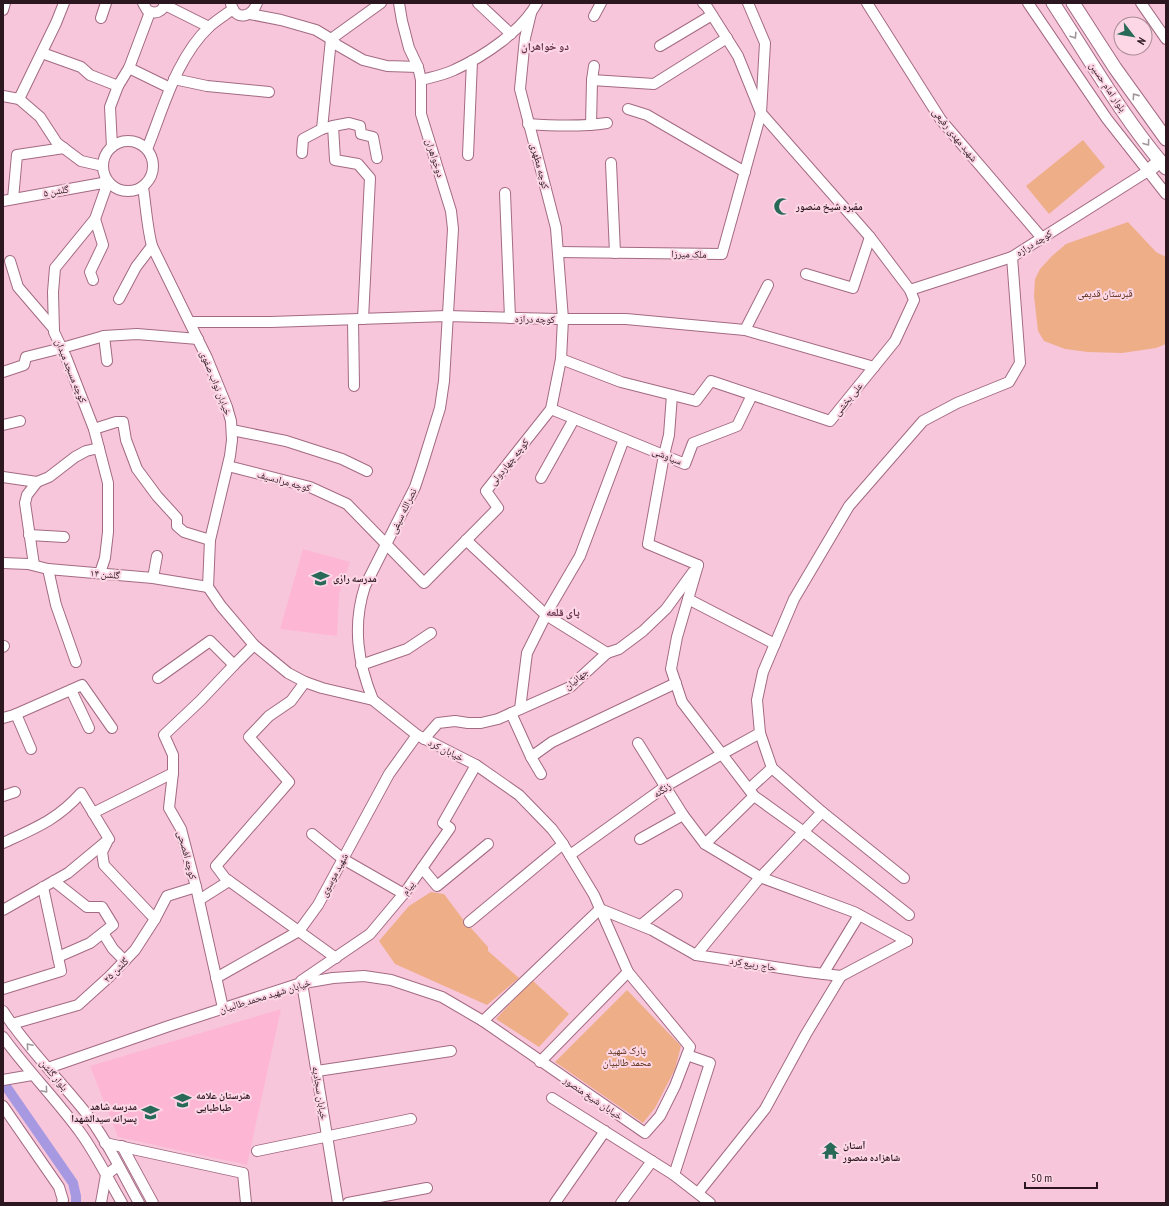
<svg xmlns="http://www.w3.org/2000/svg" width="1169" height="1206" font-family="'PT Sans Narrow','Noto Naskh Arabic',sans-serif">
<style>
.built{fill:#fdb7d5}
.green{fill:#eeae88}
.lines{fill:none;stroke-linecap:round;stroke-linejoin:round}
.canal{stroke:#a799e1;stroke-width:10}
.minor-casing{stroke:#a36a83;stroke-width:12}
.major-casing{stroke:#a36a83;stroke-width:15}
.minor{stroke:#fff;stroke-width:10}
.major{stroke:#fff;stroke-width:13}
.oneway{stroke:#a0969b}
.labels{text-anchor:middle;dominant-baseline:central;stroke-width:4;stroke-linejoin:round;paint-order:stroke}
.street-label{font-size:10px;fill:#2c1620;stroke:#fdd7e6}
.poi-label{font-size:10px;font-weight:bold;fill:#2c1620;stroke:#fdd7e6;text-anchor:start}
.park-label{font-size:10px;fill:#4b1f00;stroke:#fdd7e6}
.neighbourhood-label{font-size:11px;font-weight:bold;fill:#65324a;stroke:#fdd7e6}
</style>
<rect width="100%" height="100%" fill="#f8c6da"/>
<g class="built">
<polygon points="303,549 350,562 339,594 337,636 280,629"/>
<polygon points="281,1009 247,1165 118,1137 90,1066"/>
</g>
<g class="green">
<polygon points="1083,140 1105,167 1049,214 1026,186"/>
<polygon points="1128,222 1156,252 1166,257 1166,344 1156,348 1122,353 1088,352 1065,349 1044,341 1038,331 1034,296 1035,279 1040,269 1052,256 1066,244"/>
<polygon points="431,892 444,894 462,918 488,947 488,951 519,978 487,1005 395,964 379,941 409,906"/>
<polygon points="532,980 569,1014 539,1047 496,1019"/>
<polygon points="627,990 681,1046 675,1069 655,1108 643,1123 555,1062"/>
</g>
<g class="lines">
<polyline class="canal" points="3,1082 73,1183 76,1196 76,1203"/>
<defs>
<g id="minor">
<path d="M 143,3 L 147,10 C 155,15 163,12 165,3"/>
<polyline points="478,3 511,34"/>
<polyline points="867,3 941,120 1042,238"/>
<polyline points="1028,3 1107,119 1166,194"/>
<polyline points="1141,3 1166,39"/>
<path d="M 231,4 C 236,22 252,17 257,3"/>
<polyline points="165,5 209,27"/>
<polyline points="3,10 5,3"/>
<polyline points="250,14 281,20 316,30 331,39 337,45 363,60 387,66 418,67"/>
<polyline points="594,16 601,3"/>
<polyline points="101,18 106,3"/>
<polyline points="660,46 712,15"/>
<polyline points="42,53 81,67 90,75 118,86"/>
<polyline points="129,68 170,88"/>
<polyline points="174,79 207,86 269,92"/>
<path d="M 421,80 C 432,77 444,75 454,70 C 483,57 522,31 537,3"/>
<polyline points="592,80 654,84 727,38"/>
<polyline points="3,96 19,99 40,117 57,143 81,161 103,166"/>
<polyline points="19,99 56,23 64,3"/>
<polyline points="628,109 647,115 745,172"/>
<path d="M 528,124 C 555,126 581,127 607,123"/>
<polyline points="591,125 592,80 594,66"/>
<polyline points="333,126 335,160 358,164 370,178 363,319"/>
<polyline points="322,129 331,39 381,3"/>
<circle cx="128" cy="166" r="25"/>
<polyline points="112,147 110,107 118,86 129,68 150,12"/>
<path d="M 147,149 C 164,107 176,58 210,26 C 217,20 225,15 233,9"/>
<polyline points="302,153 303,139 322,129 333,126 349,123 360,126 361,134 373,137 377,158"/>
<polyline points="468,155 472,61"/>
<polyline points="611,163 615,253"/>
<path d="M 143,187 C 146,207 147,227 152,246 L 207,358 L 227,407 L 231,421 L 232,440 L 230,456 L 210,540 L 208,587"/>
<polyline points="505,193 510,318"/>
<polyline points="13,199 17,155 64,148"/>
<polyline points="3,201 108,182 95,219 55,268 53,292 54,332 66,357 94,429 108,483 108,532 105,558 100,573"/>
<polyline points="558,252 722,254 761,113 765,43 748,3"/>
<polyline points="10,261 18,287 54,329"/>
<polyline points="806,274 853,288 870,237"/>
<polyline points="93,280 90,272 103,245 95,219"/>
<polyline points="910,290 1012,257 1148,171"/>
<polyline points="119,299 136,267 152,246"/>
<polyline points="353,320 354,386"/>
<polyline points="190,322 271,322 447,316 557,319 626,319 745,330 874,367"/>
<polyline points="745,330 768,285"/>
<polyline points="104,336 107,361"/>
<polyline points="561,359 621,382 696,401 711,381 830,421 895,341 914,300 910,290 870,237 761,113 738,56 707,7 703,3"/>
<polyline points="3,372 24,365 26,357 62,348 104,336 137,334 198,339"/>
<polyline points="672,395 669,435 664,455 648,544 698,565"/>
<polyline points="551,409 685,464 693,443 737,426 752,395"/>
<polyline points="3,425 20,421"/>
<polyline points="94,429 116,422 123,422 126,440 137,469 157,496 177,518 177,526 184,532 210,540"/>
<polyline points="232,430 286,441 342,459 367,471"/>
<polyline points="228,466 310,487 347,504 424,583 498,508 486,491 551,409 561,359 563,319 556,228 520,89 525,38 531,13"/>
<polyline points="3,477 37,482 49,477 75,457 86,451 99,448"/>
<polyline points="541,478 574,419"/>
<polyline points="29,535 64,537"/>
<polyline points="466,540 546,615 607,653"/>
<polyline points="3,563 28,564 48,569 153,578 208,587"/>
<polyline points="34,565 25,503 27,495 37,482"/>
<polyline points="698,565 677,637 671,669 682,702 754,796 804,832 909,915"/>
<polyline points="48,569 56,605 76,662"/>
<polyline points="153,578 157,556"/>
<polyline points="688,599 775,644"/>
<polyline points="3,647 4,646"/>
<polyline points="361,665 407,649 431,633"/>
<polyline points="158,678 210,641 234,665"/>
<polyline points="305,682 291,701 269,716 249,737 289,782 216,866 225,878 336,958"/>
<polyline points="71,690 89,728"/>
<path d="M 373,700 C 358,663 352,626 365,586 L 415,487 L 422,466 L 440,408 L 444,381 L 453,229 L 451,211 L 421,114 L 421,80 L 418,67 L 409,48 L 402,21 L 399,3"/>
<polyline points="520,709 527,653 549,609 580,556 624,439"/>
<polyline points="511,713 531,757 541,774"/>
<polyline points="16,714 31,749"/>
<polyline points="3,718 14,715 82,685 112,728"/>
<polyline points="424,739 438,723 455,721 468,723 481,723 498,719 570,687 607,653 619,649 643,631 666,609 693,572"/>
<polyline points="638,743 683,815 705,844 760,877 854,912 907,941"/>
<polyline points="531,757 552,742 676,683"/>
<polyline points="749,789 772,768"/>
<polyline points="3,796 15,792"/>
<polyline points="93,813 173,773"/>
<polyline points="312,834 343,859 404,894"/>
<polyline points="640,839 683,815"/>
<polyline points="107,842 102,852 104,865 155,919"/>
<path d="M 3,843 C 35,828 57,820 81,793 L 109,839 L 68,873 L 3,910"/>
<polyline points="705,844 754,796"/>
<polyline points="570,855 666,786 722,754 760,733"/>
<polyline points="422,868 437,886 488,844"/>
<polyline points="904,878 822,812 772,768 760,733 757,700 763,672 794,599 849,506 923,421 957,403 1009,382 1020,363 1012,257"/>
<polyline points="54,881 87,907 102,907 113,925 90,943 58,957"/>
<polyline points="199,900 229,881"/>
<polyline points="469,922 563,844"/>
<polyline points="641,925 677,895"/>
<polyline points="103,933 113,949 125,961"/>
<polyline points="696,955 757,881 822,812"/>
<polyline points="823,974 859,915"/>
<polyline points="216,978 299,931 318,905 389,774 417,735"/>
<polyline points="301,981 370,934 406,891 450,828 443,823 476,765"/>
<polyline points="302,983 338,1203"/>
<polyline points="3,989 61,971 43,887"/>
<polyline points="223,1008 196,887 181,829 169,808 173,773 173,755 164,735 200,701 234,665 254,645"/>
<path d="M 3,1011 C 27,1048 59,1079 86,1113 C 107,1140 122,1173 139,1203"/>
<polyline points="483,1021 600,909 652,930 696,955 807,972 841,976 907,941"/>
<polyline points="12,1024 78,1005 109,977 135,950 155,919 167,896 196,887"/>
<path d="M 3,1037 C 27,1070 56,1099 80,1132 C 96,1154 108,1179 122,1203"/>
<polyline points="540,1062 628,972"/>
<polyline points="48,1068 169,1026 298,984 333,978 364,976 391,980 442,997 483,1021 645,1133 660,1116 675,1086 690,1047 628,972 594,895 563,844 552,829 519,795 476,765 417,735 373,700 322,688 305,682 288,673 254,645 221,606 208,587"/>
<polyline points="317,1071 451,1051"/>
<polyline points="3,1080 32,1075"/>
<polyline points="552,1098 674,1175 710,1203"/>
<polyline points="3,1106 59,1187 63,1200 62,1203"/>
<polyline points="105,1143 243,1173 246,1203"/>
<polyline points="122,1146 153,1203"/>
<polyline points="257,1151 411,1119"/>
<polyline points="674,1175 710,1063 687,1055"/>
<polyline points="698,1193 765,1109 806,1034 841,976"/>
<polyline points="101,1203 106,1175 118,1166"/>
<polyline points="348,1203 427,1188"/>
<polyline points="555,1203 605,1131"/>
<polyline points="621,1203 652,1161"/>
</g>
<g id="major">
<path d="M 1053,3 C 1089,58 1123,118 1166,168"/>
<polyline points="1073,3 1115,68 1166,139"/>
<polyline points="1148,171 1160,161"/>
</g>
</defs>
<use href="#minor" class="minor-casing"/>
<use href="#major" class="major-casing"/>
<use href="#minor" class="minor"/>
<use href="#major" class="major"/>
</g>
<defs><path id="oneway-chevron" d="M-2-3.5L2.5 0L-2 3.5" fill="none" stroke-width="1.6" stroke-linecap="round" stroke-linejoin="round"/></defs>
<g class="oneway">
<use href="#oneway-chevron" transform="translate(1074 36) rotate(57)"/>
<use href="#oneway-chevron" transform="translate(1135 96) rotate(-125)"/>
<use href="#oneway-chevron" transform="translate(1147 143) rotate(54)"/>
<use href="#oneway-chevron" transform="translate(29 1046) rotate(-130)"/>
<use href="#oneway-chevron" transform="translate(45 1090) rotate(50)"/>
</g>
<defs>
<symbol id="mosque-bare" viewBox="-9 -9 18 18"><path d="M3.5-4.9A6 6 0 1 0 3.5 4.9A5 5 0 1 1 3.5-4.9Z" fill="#296958" stroke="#fdd7e6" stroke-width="2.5" paint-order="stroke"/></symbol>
<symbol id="school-bare" viewBox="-9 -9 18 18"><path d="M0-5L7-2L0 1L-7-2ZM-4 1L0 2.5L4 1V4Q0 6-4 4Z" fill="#296958" stroke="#fdd7e6" stroke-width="2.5" paint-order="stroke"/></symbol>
<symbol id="temple-bare" viewBox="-9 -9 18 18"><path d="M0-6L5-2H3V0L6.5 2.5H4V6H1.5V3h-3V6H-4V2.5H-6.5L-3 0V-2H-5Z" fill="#296958" stroke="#fdd7e6" stroke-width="2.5" paint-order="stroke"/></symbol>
</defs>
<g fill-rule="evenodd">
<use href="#mosque-bare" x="770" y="194" width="25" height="25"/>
<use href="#school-bare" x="308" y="566" width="25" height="25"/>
<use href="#school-bare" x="170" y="1088" width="25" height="25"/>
<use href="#school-bare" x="138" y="1100" width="25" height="25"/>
<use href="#temple-bare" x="818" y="1138" width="25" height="25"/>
</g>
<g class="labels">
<g class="street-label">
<text transform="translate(1108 87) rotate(56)">بلوار امام حسین</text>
<text transform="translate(955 135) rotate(51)">شهید مهدی رفیعی</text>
<text transform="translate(435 158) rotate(72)">دوخواهران</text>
<text transform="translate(540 166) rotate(75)">کوچه مطهری</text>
<text transform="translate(56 191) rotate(-10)">گلشن ۵</text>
<text transform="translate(1034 243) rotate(-32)">کوچه درازه</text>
<text transform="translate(689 254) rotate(1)">ملک میرزا</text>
<text transform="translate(535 319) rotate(1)">کوچه درازه</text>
<text transform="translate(71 371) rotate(68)">کوچه مسجد میدان</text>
<text transform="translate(216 383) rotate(68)">خیابان نواب صفوی</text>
<text transform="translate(848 399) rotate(-51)">علی بخشی</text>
<text transform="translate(667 456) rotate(22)">سیاوشی</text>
<text transform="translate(509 462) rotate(-51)">کوچه چهاردولی</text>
<text transform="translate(284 481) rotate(15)">کوچه مرادسیف</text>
<text transform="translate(403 511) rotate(-64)">نصرالله سیفی</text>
<text transform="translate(105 574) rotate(5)">گلشن ۱۴</text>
<text transform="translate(576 679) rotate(-39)">جهانیان</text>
<text transform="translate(446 750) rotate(26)">خیابان کرد</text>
<text transform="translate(662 790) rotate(-34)">زنگنه</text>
<text transform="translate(187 855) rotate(75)">کوچه افصحی</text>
<text transform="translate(334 875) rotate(-62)">شهید موسوی</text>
<text transform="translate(408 888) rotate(-54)">پیام</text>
<text transform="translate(753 964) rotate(9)">حاج ربیع کرد</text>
<text transform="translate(116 970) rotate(-45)">گلشن ۲۵</text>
<text transform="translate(265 996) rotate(-17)">خیابان شهید محمد طالبیان</text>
<text transform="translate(54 1075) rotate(50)">بلوار گلشن</text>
<text transform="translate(320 1093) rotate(81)">خیابان سجادیه</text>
<text transform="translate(593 1098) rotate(34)">خیابان شیخ منصور</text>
</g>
<g class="poi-label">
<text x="796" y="206">مقبره شیخ منصور</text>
<text x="333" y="578">مدرسه رازی</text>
<text x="196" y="1095">هنرستان علامه<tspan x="196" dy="12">طباطبایی</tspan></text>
<text x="137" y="1106" text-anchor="end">مدرسه شاهد<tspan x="137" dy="12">پسرانه سیدالشهدا</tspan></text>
<text x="843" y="1145">آستان<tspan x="843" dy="12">شاهزاده منصور</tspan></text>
</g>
<g class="park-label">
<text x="1105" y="293">قبرستان قدیمی</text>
<text x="627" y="1050">پارک شهید<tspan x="627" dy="12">محمد طالبیان</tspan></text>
</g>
<g class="neighbourhood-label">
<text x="545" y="46">دو خواهران</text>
<text x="563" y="612">پای قلعه</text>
</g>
</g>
<rect width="1169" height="1206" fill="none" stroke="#2c1620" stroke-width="8"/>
<g transform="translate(1133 36) rotate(121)"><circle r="19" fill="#fdd7e6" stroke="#a98a97"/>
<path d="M0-3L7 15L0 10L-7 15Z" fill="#296958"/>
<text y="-6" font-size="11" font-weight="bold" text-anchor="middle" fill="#2c1620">N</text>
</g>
<path d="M1025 1182v6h72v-6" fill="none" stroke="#2c1620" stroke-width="2"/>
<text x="1031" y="1182" font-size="12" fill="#2c1620" stroke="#fdd7e6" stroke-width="3" paint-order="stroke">50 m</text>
</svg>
